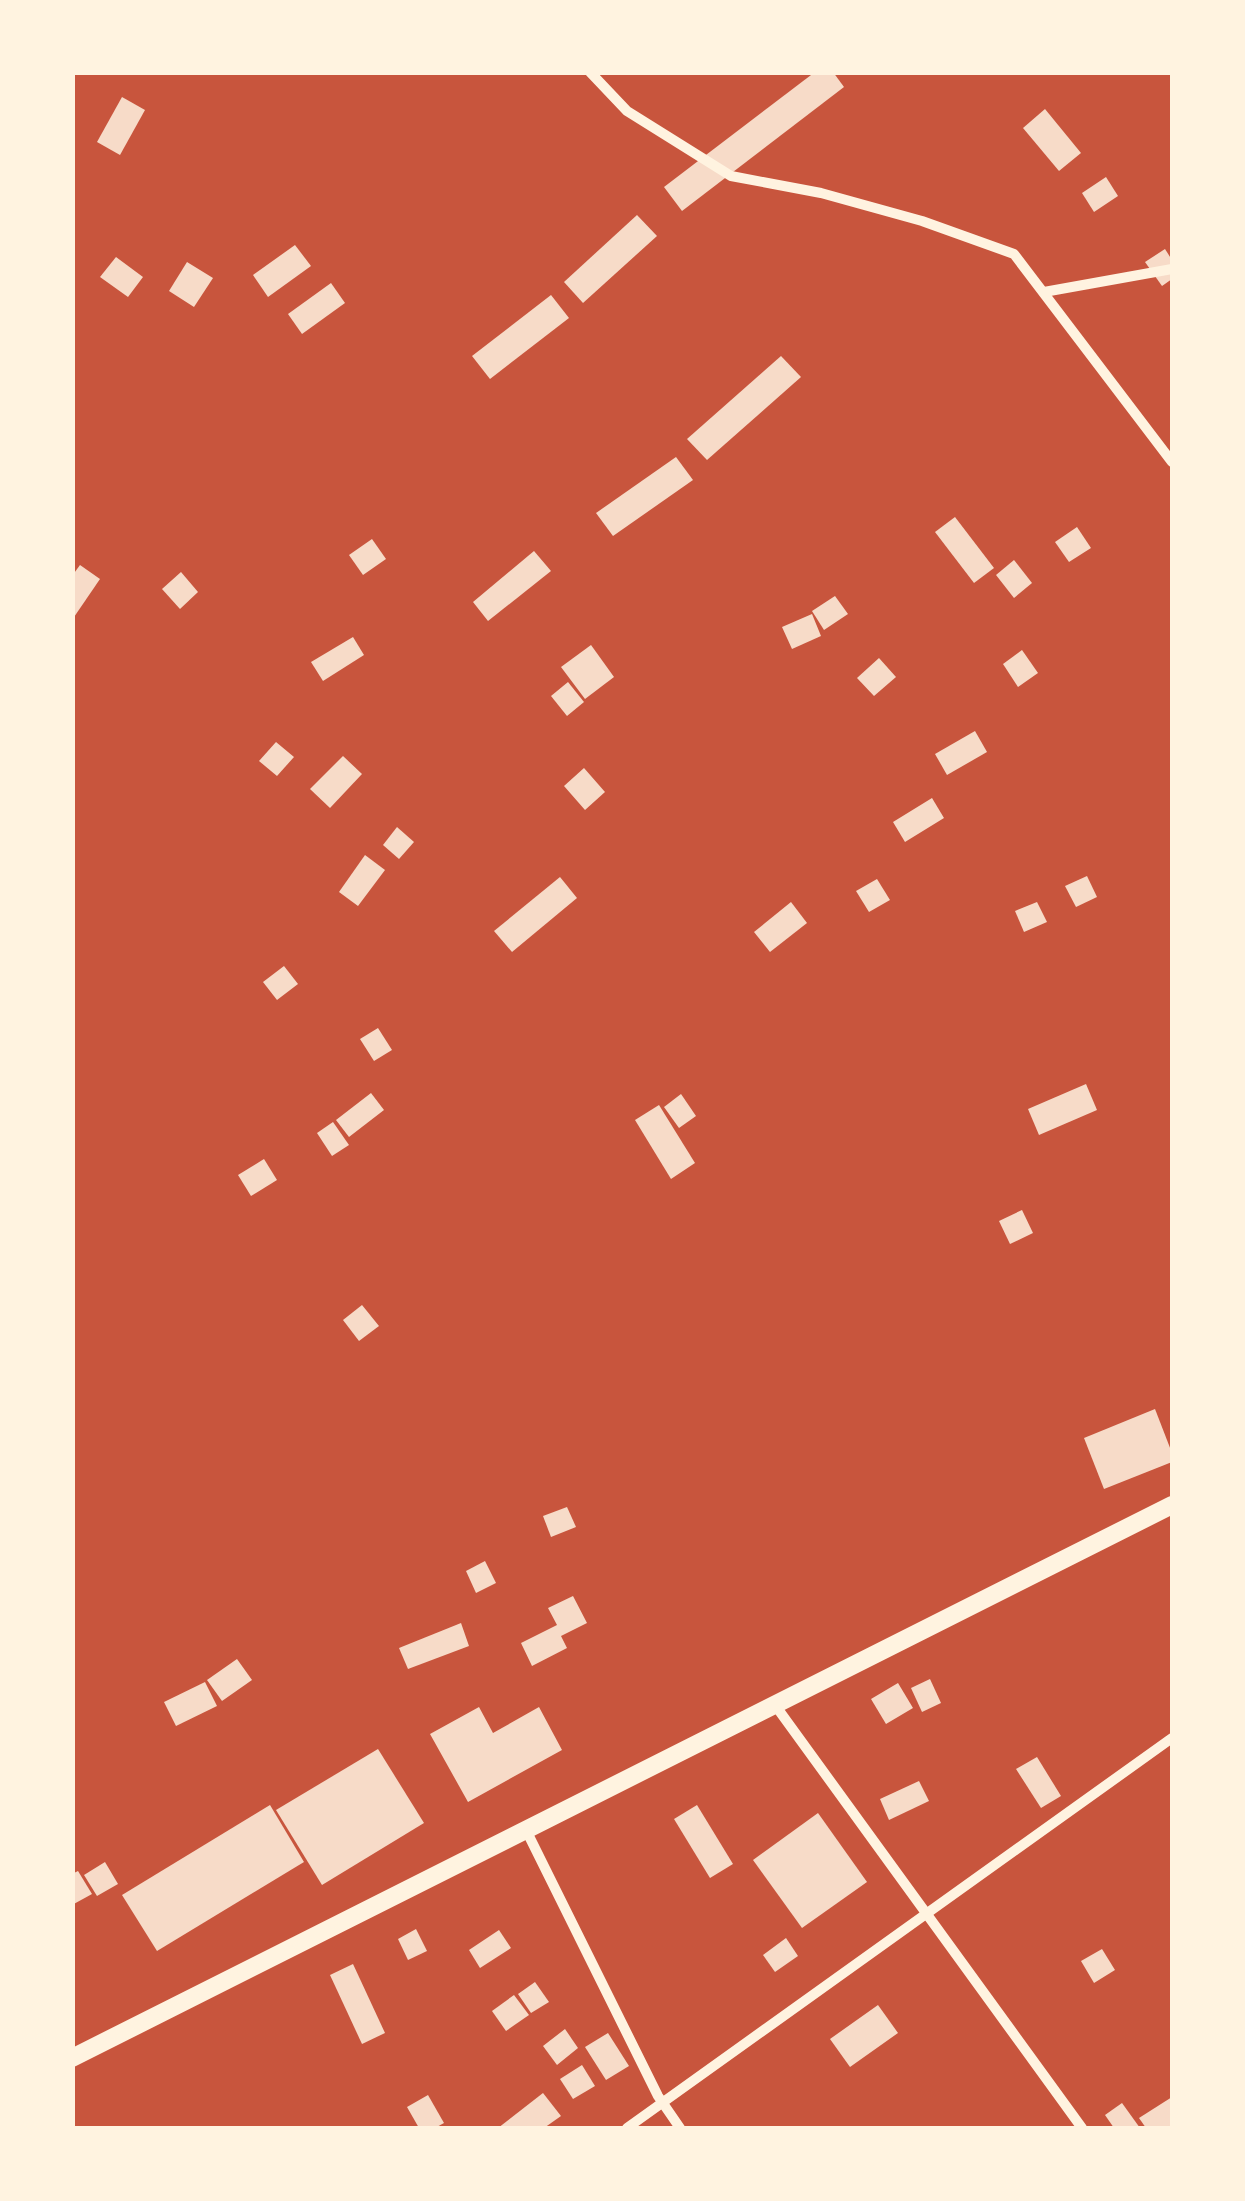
<svg xmlns="http://www.w3.org/2000/svg" width="1245" height="2201" font-family="Cabin,sans-serif">
<style>
.building{fill:#f7dbc8}
.lines{fill:none;stroke-linecap:round;stroke-linejoin:round}
.minor{stroke:#fff3e0;stroke-width:10}
.tertiary{stroke:#fff3e0;stroke-width:18}
</style>
<rect width="100%" height="100%" fill="#c8553d"/>
<g class="building">
<polygon points="815,72 833,72 844,87 682,211 664,187"/>
<polygon points="122,97 145,110 120,155 97,142"/>
<polygon points="1045,109 1081,153 1059,171 1023,128"/>
<polygon points="1106,177 1118,196 1094,212 1082,193"/>
<polygon points="637,215 657,236 583,303 564,282"/>
<polygon points="295,245 311,266 268,297 253,275"/>
<polygon points="1165,249 1172,260 1172,279 1162,286 1145,262"/>
<polygon points="116,257 143,277 128,297 100,277"/>
<polygon points="187,262 213,278 194,307 169,291"/>
<polygon points="331,283 345,303 302,334 288,314"/>
<polygon points="551,295 569,318 490,379 472,356"/>
<polygon points="781,356 801,377 707,460 687,439"/>
<polygon points="676,457 693,480 613,536 596,513"/>
<polygon points="955,517 994,568 974,583 935,532"/>
<polygon points="1077,527 1091,548 1069,562 1055,542"/>
<polygon points="372,539 386,559 363,575 349,555"/>
<polygon points="534,551 551,571 488,621 473,602"/>
<polygon points="1014,560 1032,583 1014,598 996,575"/>
<polygon points="80,565 100,579 72,620 72,576"/>
<polygon points="181,572 198,592 180,609 162,589"/>
<polygon points="835,596 848,614 824,630 812,611"/>
<polygon points="812,614 821,636 792,649 782,627"/>
<polygon points="353,637 364,655 323,681 311,662"/>
<polygon points="591,645 614,677 585,699 561,667"/>
<polygon points="1022,650 1038,673 1018,687 1003,664"/>
<polygon points="879,658 896,677 874,696 857,678"/>
<polygon points="568,682 584,702 567,716 551,696"/>
<polygon points="975,731 987,752 947,775 935,754"/>
<polygon points="276,742 294,757 277,776 259,761"/>
<polygon points="343,756 362,774 330,808 310,789"/>
<polygon points="584,768 605,792 585,810 564,786"/>
<polygon points="932,798 944,818 905,842 893,822"/>
<polygon points="397,827 414,842 399,859 383,845"/>
<polygon points="365,855 385,870 358,906 339,892"/>
<polygon points="1087,876 1097,897 1076,907 1065,886"/>
<polygon points="560,877 577,898 512,952 494,931"/>
<polygon points="877,879 890,900 869,912 856,891"/>
<polygon points="791,902 807,923 770,952 754,932"/>
<polygon points="1037,902 1047,922 1024,932 1015,911"/>
<polygon points="284,966 298,984 277,1000 263,982"/>
<polygon points="378,1028 392,1050 374,1061 360,1039"/>
<polygon points="1086,1084 1097,1110 1039,1135 1028,1109"/>
<polygon points="371,1093 384,1110 349,1137 336,1120"/>
<polygon points="681,1094 696,1116 679,1128 664,1107"/>
<polygon points="659,1105 695,1163 671,1179 635,1120"/>
<polygon points="333,1122 349,1145 332,1156 317,1133"/>
<polygon points="264,1159 277,1180 251,1196 238,1175"/>
<polygon points="1022,1210 1033,1233 1010,1244 999,1221"/>
<polygon points="362,1305 379,1326 359,1341 343,1320"/>
<polygon points="1155,1409 1172,1453 1172,1462 1104,1489 1084,1438"/>
<polygon points="567,1507 576,1527 551,1537 543,1516"/>
<polygon points="485,1561 496,1583 476,1593 466,1571"/>
<polygon points="573,1596 587,1623 561,1636 567,1648 532,1666 521,1643 557,1625 548,1608"/>
<polygon points="461,1623 469,1646 408,1669 399,1648"/>
<polygon points="237,1659 252,1680 222,1701 207,1680"/>
<polygon points="930,1679 941,1703 922,1712 911,1688"/>
<polygon points="205,1682 217,1706 176,1726 164,1702"/>
<polygon points="898,1683 913,1708 886,1724 871,1699"/>
<polygon points="479,1707 493,1733 539,1707 562,1750 468,1802 430,1734"/>
<polygon points="378,1749 424,1823 322,1885 276,1810"/>
<polygon points="1037,1757 1061,1796 1041,1808 1016,1769"/>
<polygon points="919,1781 929,1801 889,1820 880,1799"/>
<polygon points="270,1805 304,1862 157,1951 122,1895"/>
<polygon points="697,1805 733,1864 710,1878 674,1819"/>
<polygon points="818,1813 867,1882 802,1928 753,1860"/>
<polygon points="105,1862 118,1884 97,1896 84,1875"/>
<polygon points="78,1871 92,1894 72,1905 72,1874"/>
<polygon points="416,1929 427,1951 408,1960 398,1939"/>
<polygon points="499,1930 511,1948 480,1968 469,1950"/>
<polygon points="786,1938 798,1956 775,1972 763,1955"/>
<polygon points="1102,1949 1115,1970 1094,1983 1081,1961"/>
<polygon points="353,1964 385,2033 362,2044 330,1975"/>
<polygon points="535,1982 549,2002 531,2013 518,1994"/>
<polygon points="514,1995 529,2015 506,2031 492,2011"/>
<polygon points="878,2005 898,2033 850,2067 830,2039"/>
<polygon points="565,2029 578,2048 557,2065 543,2046"/>
<polygon points="608,2033 629,2066 606,2080 585,2047"/>
<polygon points="582,2065 595,2086 573,2099 560,2079"/>
<polygon points="543,2093 561,2116 544,2128 498,2128"/>
<polygon points="428,2095 444,2123 435,2128 419,2128 407,2107"/>
<polygon points="1172,2097 1172,2128 1146,2128 1139,2118"/>
<polygon points="1122,2103 1140,2128 1114,2128 1105,2115"/>
</g>
<g class="lines">
<g class="minor">
<polyline points="590,72 627,111 731,176 821,193 922,221 1014,254 1172,462"/>
<polyline points="1044,292 1172,269"/>
<polyline points="775,1705 1082,2128"/>
<polyline points="526,1830 658,2096 680,2128"/>
<polyline points="627,2128 1172,1738"/>
</g>
<polyline class="tertiary" points="72,2058 1172,1505"/>
</g>
<rect width="1245" height="2201" fill="none" stroke="#fff3e0" stroke-width="150"/>
</svg>
